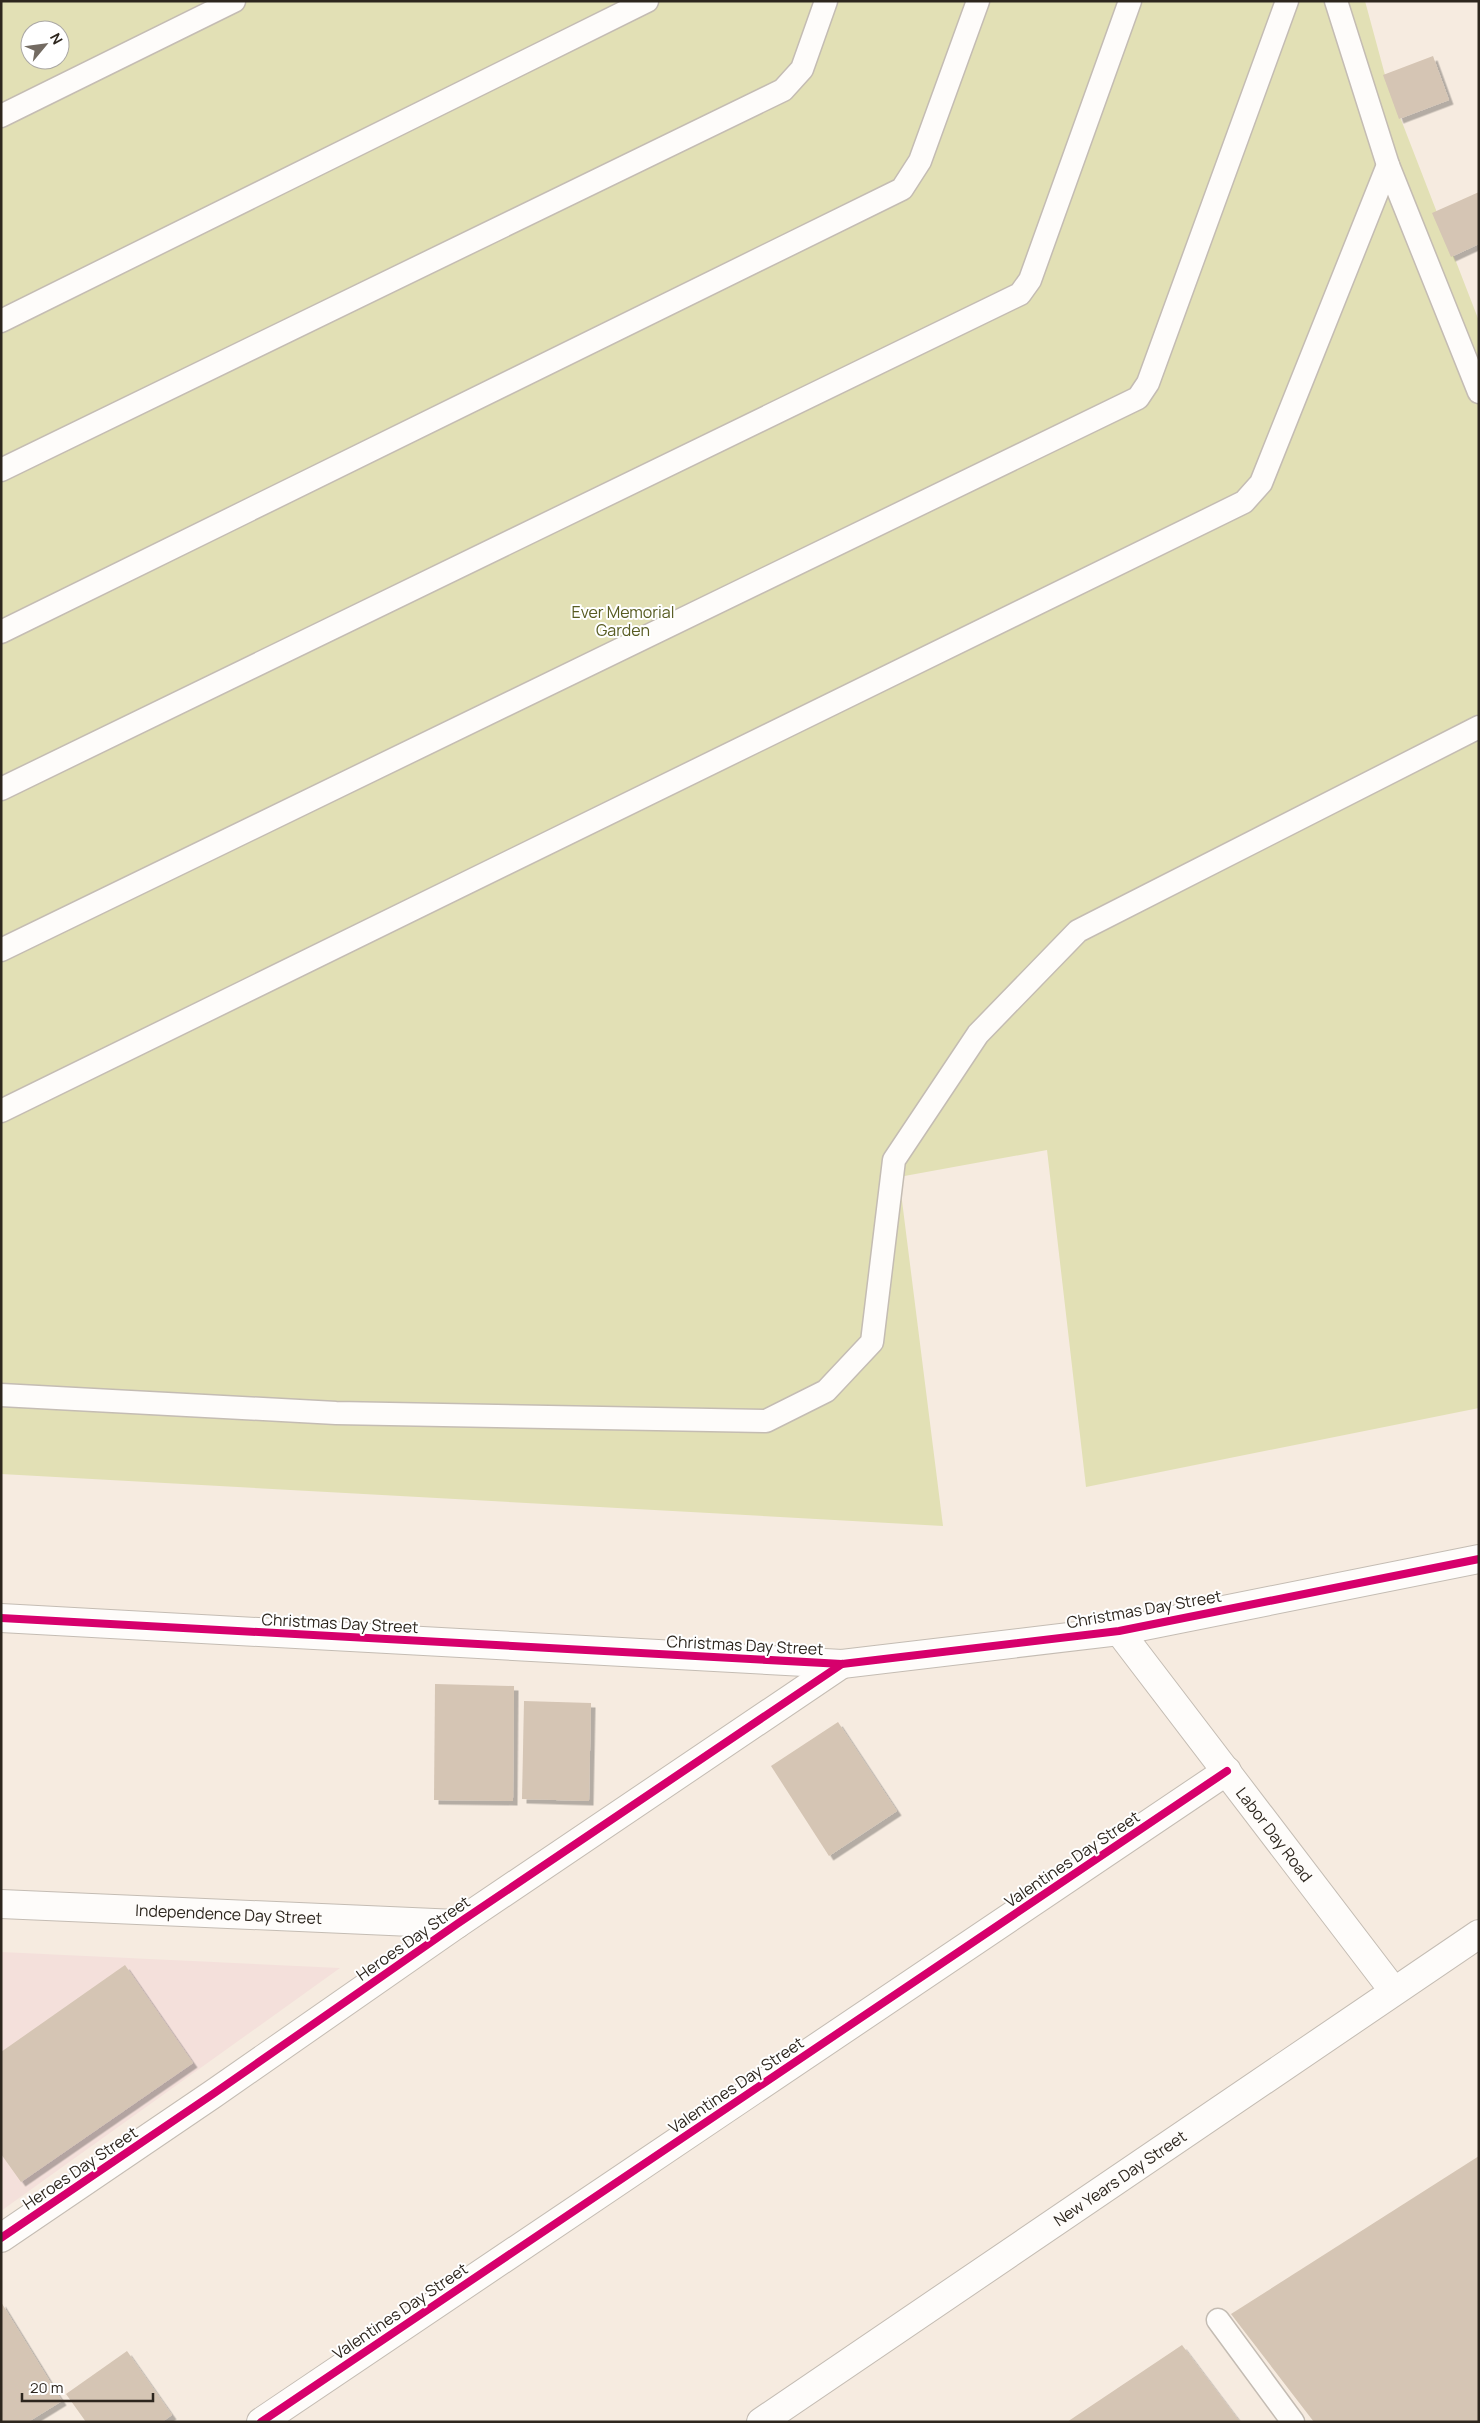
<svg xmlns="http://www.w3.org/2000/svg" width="1480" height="2423" font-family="Manrope,sans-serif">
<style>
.education{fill:#f4e0db}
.green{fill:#e2e0b5;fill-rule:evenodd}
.building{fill:#d5c5b4;filter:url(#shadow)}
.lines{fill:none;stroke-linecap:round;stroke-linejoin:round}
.service-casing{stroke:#c4bcb3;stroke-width:25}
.minor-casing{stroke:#c4bcb3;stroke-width:30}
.service{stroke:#fefcfa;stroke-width:22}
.minor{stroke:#fefcfa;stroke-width:28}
.cycleway-casing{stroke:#fff;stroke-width:11}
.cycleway{stroke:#d6006c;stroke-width:8}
.labels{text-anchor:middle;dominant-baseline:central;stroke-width:4;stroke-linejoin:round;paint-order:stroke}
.park-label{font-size:16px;fill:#575b21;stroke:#fff}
.street-label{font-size:16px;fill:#2d261e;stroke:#fff}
</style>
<defs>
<filter id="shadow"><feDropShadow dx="4.5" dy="4.5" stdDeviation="0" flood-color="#0004"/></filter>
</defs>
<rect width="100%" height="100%" fill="#f6ebe0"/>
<polygon class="education" points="1,1952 340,1968 1,2211"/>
<path class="green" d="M 1,1 L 1365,1 L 1388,86 L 1479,321 L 1479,1408 L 1086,1487 L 1047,1150 L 899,1177 L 943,1526 L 1,1474 ZM 30,30 L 60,30 L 60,60 L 30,60 Z"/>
<g class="building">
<polygon points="1433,56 1449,100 1399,119 1383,75"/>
<polygon points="1479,192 1479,244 1451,257 1432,213"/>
<polygon points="435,1684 514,1686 513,1801 434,1800"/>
<polygon points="524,1701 591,1703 589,1801 522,1799"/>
<polygon points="838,1722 897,1811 829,1856 771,1766"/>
<polygon points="125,1965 193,2063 21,2182 1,2154 1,2052"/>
<polygon points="1479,2156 1479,2422 1314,2422 1231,2314"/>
<polygon points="1,2302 62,2401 28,2422 1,2422"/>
<polygon points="1182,2345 1240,2422 1067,2422"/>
<polygon points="127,2351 172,2415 162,2422 86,2422 66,2394"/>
</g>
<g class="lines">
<defs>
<g id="service">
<polyline points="1336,1 1388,165 1479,392"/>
<polyline points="1,116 234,1"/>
<polyline points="1,321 647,1"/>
<polyline points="1,470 783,90 802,69 826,1"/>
<polyline points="1,632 902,189 920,161 978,1"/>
<polyline points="1,789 1020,294 1030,280 1130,1"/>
<polyline points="1,950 1138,398 1148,383 1287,1"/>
<polyline points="1,1111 1244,502 1261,483 1388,165"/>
<polyline points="1,1395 336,1413 766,1421 826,1391 872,1342 894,1160 978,1034 1078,931 1479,727"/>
<polyline points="1218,2320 1293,2422"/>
</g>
<g id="minor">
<polyline points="1,1618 842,1664 1119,1631 1479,1559"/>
<path id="s1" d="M 1119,1631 L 1393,1990"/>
<path id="s2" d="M 1,1904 L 457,1924"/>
<polyline points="1,2238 213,2094 457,1924 842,1664"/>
<polyline points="261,2422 1227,1771"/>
<path id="s3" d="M 761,2422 L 1479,1934"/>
</g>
</defs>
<use href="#service" class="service-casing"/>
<use href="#minor" class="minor-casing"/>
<use href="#service" class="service"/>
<use href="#minor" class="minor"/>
<defs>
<g id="cycleway">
<polyline points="1,1618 842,1664 1119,1631 1479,1559"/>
<polyline points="1,2238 213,2094 457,1924 842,1664"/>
<polyline points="261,2422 1227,1771"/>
</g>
</defs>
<use href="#cycleway" class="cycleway-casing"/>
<use href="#cycleway" class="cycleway"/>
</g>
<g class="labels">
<g class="park-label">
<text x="623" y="612">Ever Memorial<tspan x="623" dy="18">Garden</tspan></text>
</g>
<g class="street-label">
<text transform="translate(1144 1609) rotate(-10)">Christmas Day Street</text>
<text transform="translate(340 1623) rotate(3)">Christmas Day Street</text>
<text transform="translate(745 1645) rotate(3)">Christmas Day Street</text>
<text stroke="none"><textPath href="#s1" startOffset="256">Labor Day Road</textPath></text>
<text transform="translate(1072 1859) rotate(-34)">Valentines Day Street</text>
<text stroke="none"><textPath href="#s2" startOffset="228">Independence Day Street</textPath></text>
<text transform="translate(413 1938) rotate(-35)">Heroes Day Street</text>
<text transform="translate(736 2085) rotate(-34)">Valentines Day Street</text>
<text transform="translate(80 2168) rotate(-34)">Heroes Day Street</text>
<text stroke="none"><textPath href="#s3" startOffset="434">New Years Day Street</textPath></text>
<text transform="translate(400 2311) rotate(-34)">Valentines Day Street</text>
</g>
</g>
<rect width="1480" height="2423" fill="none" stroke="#2d261e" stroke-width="5"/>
<g transform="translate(45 45) rotate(61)"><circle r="24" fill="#ffffff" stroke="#aba8a5"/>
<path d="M0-4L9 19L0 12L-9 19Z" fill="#736b62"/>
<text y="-8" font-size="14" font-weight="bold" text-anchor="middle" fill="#2d261e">N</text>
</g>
<path d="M22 2393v8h131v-8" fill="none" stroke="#2d261e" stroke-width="2.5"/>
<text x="30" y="2393" font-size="15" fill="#2d261e" stroke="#ffffff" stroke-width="4" paint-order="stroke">20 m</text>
</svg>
